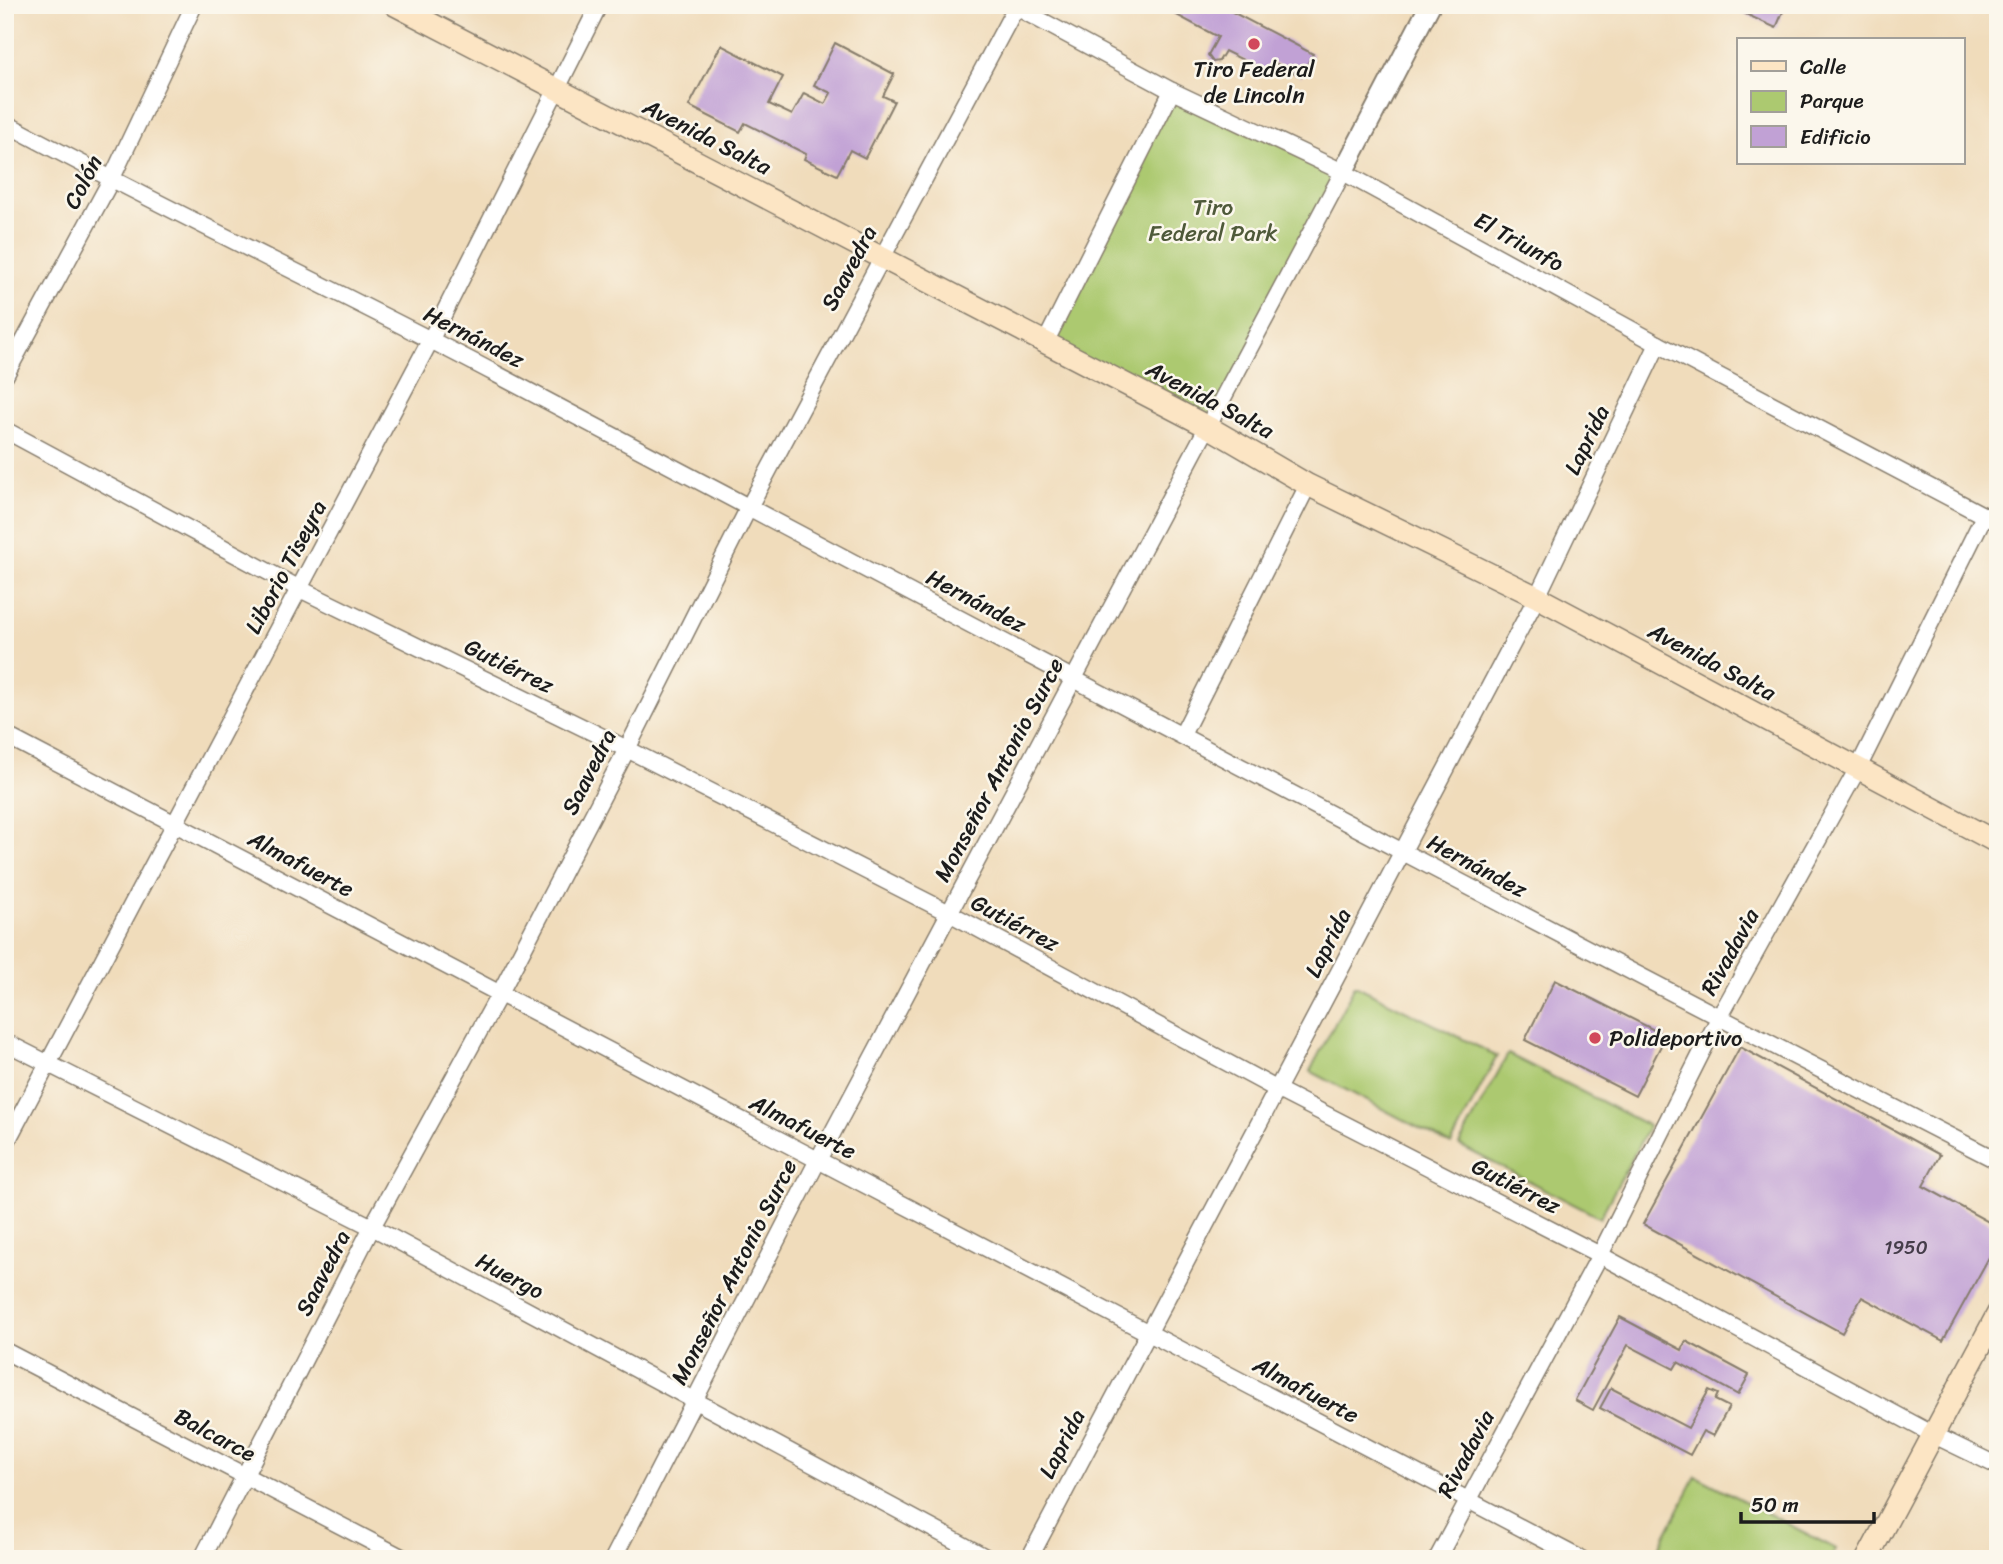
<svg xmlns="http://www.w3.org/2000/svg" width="2003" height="1564" font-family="Sriracha,sans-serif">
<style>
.green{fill:#acc970;stroke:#647246;stroke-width:2}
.building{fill:#c1a1d5}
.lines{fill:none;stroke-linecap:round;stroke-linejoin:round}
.minor-casing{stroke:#867c6c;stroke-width:19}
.tertiary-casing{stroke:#867c6c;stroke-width:23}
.secondary-casing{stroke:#867c6c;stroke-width:24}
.minor{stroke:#fff;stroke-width:16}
.tertiary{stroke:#fff;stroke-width:19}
.secondary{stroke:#fce5c4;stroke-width:21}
.poi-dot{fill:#d1495b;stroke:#fbf7ec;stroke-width:2.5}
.labels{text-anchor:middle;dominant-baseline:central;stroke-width:5;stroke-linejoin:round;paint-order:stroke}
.number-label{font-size:19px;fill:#453d4a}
.poi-label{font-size:23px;fill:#1c1c1c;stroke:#fbf7ec}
.street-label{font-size:23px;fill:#1c1c1c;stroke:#fbf7ec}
.park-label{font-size:23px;fill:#4e5939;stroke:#fbf7ec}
</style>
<rect width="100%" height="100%" fill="#fbf7ec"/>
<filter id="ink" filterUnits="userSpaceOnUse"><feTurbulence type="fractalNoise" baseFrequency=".0143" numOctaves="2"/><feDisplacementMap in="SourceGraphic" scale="14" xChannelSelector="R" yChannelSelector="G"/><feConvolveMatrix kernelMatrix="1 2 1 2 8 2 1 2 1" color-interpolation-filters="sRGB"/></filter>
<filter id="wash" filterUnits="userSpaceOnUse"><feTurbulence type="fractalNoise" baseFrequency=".00686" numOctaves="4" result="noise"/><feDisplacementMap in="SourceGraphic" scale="28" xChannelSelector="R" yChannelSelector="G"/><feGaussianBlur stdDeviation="1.57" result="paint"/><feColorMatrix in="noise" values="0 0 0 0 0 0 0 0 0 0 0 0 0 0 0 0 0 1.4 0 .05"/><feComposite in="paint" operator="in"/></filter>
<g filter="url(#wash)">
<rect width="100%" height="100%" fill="#f0dcbb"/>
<g class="green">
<polygon points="1172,91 1343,172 1210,428 1045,343"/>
<polygon points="1355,985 1497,1056 1451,1145 1310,1071"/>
<polygon points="1508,1054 1649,1126 1600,1218 1459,1145"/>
<polygon points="1696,1476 1836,1549 1831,1559 1653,1559"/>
</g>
<g id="blocks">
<g class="building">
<polygon points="1173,5 1219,5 1313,54 1301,76 1275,63 1269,73 1225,51 1219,61 1213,62 1208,55 1218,37 1169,11"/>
<polygon points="1726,5 1781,5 1785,7 1776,28"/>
<polygon points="835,43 894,74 883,96 894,101 865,158 850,150 837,175 804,159 806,154 745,123 740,132 689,106 721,45 783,77 769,104 792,115 804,93 825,104 831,93 814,85"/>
<polygon points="1555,980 1666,1036 1635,1096 1525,1040"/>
<polygon points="1740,1047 1940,1155 1923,1186 1998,1227 1998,1241 1943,1341 1862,1297 1842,1333 1643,1224"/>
<polygon points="1620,1317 1682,1350 1686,1341 1749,1375 1738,1395 1678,1362 1674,1369 1628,1345 1593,1410 1575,1400"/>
<polygon points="1611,1388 1688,1428 1709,1390 1718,1394 1715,1400 1729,1407 1713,1436 1703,1431 1690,1455 1600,1408"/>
</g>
</g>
</g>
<g filter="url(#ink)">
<use href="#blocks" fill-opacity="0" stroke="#867c6c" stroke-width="2"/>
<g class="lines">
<defs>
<g id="minor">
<polyline points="1016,7 1172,91 1343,172 1658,344 1998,523"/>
<path d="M 5,123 C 168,211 335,289 498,375 C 997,638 1495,903 1998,1161"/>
<polyline points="1045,343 1172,91"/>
<polyline points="5,376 111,180 194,5"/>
<polyline points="5,430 300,589 627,749 951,914 1278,1090 1600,1255 1934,1435 1998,1466"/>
<polyline points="5,735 1581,1559"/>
<polyline points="1182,735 1308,485"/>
<polyline points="5,1042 372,1227 989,1559"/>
<polyline points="5,1145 431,339 599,5"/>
<polyline points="5,1351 405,1559"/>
<polyline points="202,1559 372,1227 499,995 627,749 749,507 1017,5"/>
<polyline points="613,1559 818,1160 1343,172"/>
<polyline points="1029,1559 1537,597 1658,344"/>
<polyline points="1437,1559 1600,1255 1719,1018 1857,770 1984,516"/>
</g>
<polyline id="tertiary" points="1343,172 1430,5"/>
<g id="secondary">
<polyline points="395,5 1210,428 1308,485 1537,597 1998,843"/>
<polyline points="1867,1559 1998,1313"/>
</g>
</defs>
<use href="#minor" class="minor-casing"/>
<use href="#tertiary" class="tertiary-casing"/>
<use href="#secondary" class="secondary-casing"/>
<use href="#minor" class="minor"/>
<use href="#tertiary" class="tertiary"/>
<use href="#secondary" class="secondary"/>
</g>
</g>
<g class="poi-dot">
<circle cx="1254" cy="44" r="7"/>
<circle cx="1595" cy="1038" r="7"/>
</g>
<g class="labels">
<g class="number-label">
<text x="1906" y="1247">1950</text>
</g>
<g class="poi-label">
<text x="1254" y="69">Tiro Federal<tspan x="1254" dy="26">de Lincoln</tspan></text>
<text x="1609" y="1038" text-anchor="start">Polideportivo</text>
</g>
<g class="street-label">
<text transform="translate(707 137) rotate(27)">Avenida Salta</text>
<text transform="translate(83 182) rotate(-63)">Colón</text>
<text transform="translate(1519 242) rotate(29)">El Triunfo</text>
<text transform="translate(849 268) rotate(-62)">Saavedra</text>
<text transform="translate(474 337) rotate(27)">Hernández</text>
<text transform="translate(1210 400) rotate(28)">Avenida Salta</text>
<text transform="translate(1587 440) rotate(-64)">Laprida</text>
<text transform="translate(286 567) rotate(-62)">Liborio Tiseyra</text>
<text transform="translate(976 601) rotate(28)">Hernández</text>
<text transform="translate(1712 662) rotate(28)">Avenida Salta</text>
<text transform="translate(509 666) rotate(26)">Gutiérrez</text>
<text transform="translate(999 770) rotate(-62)">Monseñor Antonio Surce</text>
<text transform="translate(589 772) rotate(-63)">Saavedra</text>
<text transform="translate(301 864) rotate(28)">Almafuerte</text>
<text transform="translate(1477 866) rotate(28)">Hernández</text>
<text transform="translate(1015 923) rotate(28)">Gutiérrez</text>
<text transform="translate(1328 943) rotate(-63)">Laprida</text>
<text transform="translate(1730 952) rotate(-61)">Rivadavia</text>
<text transform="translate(803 1127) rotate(27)">Almafuerte</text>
<text transform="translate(1516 1186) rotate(27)">Gutiérrez</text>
<text transform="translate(734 1272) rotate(-63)">Monseñor Antonio Surce</text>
<text transform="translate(323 1273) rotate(-63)">Saavedra</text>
<text transform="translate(510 1276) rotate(28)">Huergo</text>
<text transform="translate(1306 1390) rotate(28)">Almafuerte</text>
<text transform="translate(215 1435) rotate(28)">Balcarce</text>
<text transform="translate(1062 1444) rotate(-63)">Laprida</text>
<text transform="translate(1466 1454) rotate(-62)">Rivadavia</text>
</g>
<g class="park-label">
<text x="1213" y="207">Tiro<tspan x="1213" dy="26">Federal Park</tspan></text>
</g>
</g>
<rect width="2003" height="1564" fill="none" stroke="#fbf7ec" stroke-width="28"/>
<rect x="1737" y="38" width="228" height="126" fill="#fbf7ec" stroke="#a29f99" stroke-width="2"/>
<rect x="1751" y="61" width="35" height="10" fill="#fce5c4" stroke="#a29f99" stroke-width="2"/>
<text x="1800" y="74" font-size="21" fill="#1c1c1c">Calle</text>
<rect x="1751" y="91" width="35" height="21" fill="#acc970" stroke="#a29f99" stroke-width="2"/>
<text x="1800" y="108" font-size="21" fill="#1c1c1c">Parque</text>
<rect x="1751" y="126" width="35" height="21" fill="#c1a1d5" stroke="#a29f99" stroke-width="2"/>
<text x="1800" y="144" font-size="21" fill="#1c1c1c">Edificio</text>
<path d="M1741 1512v10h133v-10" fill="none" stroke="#1c1c1c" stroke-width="3.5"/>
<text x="1751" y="1512" font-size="21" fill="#1c1c1c" stroke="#fbf7ec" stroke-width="5" paint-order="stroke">50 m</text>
</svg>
